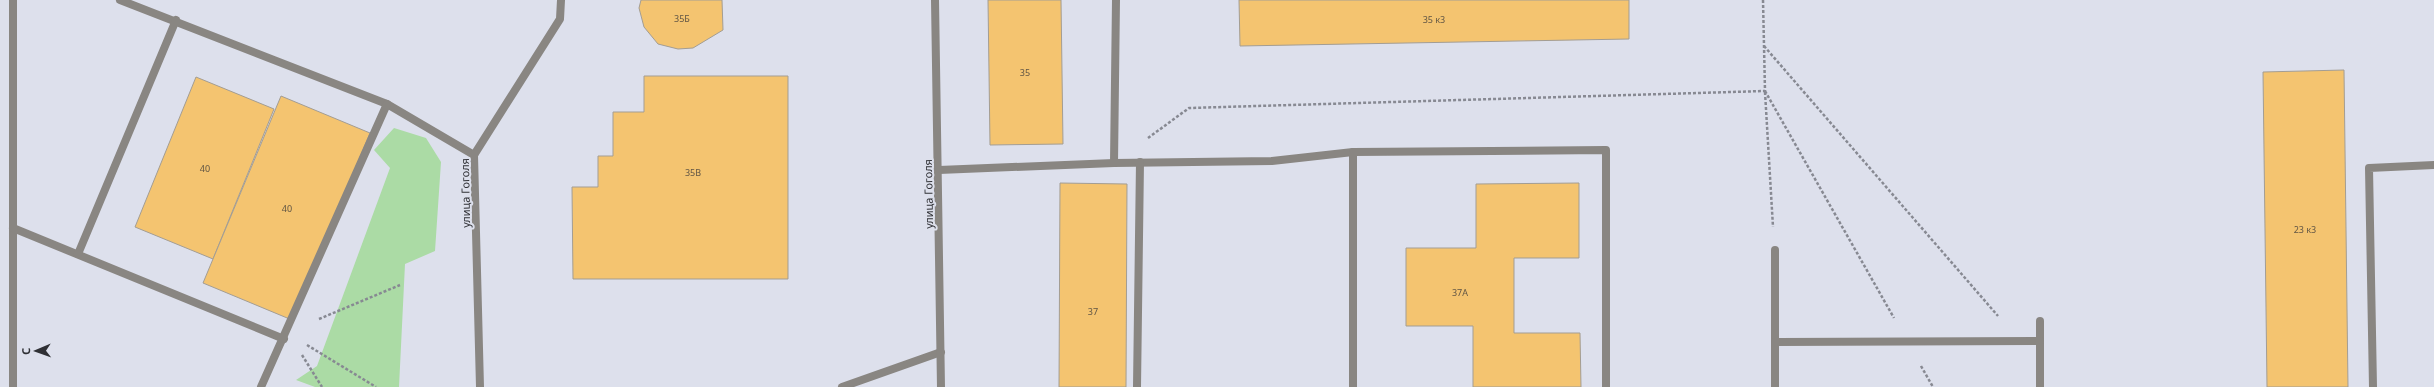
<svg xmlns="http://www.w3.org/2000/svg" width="2434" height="387" font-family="'Noto Sans',sans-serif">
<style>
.green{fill:#abdba5}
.building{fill:#f4c470;stroke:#a39d93}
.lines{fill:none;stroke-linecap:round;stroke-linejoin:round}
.path{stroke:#878992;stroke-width:2.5;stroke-dasharray:3 2;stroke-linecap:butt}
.lane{stroke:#898682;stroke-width:8}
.street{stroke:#898682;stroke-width:8}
.labels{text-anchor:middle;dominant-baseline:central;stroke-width:4;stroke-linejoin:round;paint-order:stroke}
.number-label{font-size:9px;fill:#605544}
.street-label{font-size:11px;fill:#2f3035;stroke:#dde0ec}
</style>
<rect width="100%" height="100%" fill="#dde0ec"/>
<polygon class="green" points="394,128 426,138 441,162 435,251 405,264 399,387 315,387 296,380 317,366 390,168 374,150"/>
<g class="building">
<polygon points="641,0 722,0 723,30 693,48 678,49 658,44 644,27 639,8"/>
<polygon points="988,0 1061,0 1063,144 990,145"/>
<polygon points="1239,0 1629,0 1629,39 1240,46"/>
<polygon points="2344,70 2348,387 2267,387 2263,72"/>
<polygon points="644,76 788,76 788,279 573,279 572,187 598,187 598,156 613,156 613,112 644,112"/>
<polygon points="196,77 274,109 213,259 135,227"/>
<polygon points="281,96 370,133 292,320 203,283"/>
<polygon points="1060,183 1127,184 1126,387 1059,387"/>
<polygon points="1579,183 1579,258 1514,258 1514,333 1580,333 1581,387 1473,387 1473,326 1406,326 1406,248 1476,248 1476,184"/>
</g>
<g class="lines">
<g class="path">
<polyline points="1764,46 1998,316"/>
<polyline points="1765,91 1894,318"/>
<polyline points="1765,92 1773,227"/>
<polyline points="1148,138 1189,108 1765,91 1763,0"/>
<polyline points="319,319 400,285"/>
<polyline points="307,345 376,387"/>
<polyline points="302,355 322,387"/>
<polyline points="1921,366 1933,387"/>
</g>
<g class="lane">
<polyline points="13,0 13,387"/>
<polyline points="120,0 387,104 474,155"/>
<polyline points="1114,163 1116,0"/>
<polyline points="939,170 1114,163 1272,161 1353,152"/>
<polyline points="13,228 284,339"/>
<polyline points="1775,250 1775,387"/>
<polyline points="78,254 176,20"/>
<polyline points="261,387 387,104"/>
<polyline points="842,387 941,352"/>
<polyline points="1137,387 1140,162"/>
<polyline points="1353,387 1353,152 1606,150 1606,387"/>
<polyline points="2373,387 2369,168 2434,165"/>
</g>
<g class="street">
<polyline points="935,0 941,387"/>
<polyline points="2040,321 2040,387"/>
<polyline points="1775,342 2040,341"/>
<polyline points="480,387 474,155 560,19 561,0"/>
</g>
</g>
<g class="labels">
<g class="number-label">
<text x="682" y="18">35Б</text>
<text x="1434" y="19">35 к3</text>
<text x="1025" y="72">35</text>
<text x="205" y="168">40</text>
<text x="693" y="172">35В</text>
<text x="287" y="208">40</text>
<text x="2305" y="229">23 к3</text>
<text x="1460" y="292">37А</text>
<text x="1093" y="311">37</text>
</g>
<g class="street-label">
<text transform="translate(465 193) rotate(-91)">улица Гоголя</text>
<text transform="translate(928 194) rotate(-91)">улица Гоголя</text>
</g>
</g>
<g transform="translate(36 351) rotate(268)" stroke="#dde0ec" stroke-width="3" paint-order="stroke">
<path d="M0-3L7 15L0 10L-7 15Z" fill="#2f3035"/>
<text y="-6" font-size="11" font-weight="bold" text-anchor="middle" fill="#2f3035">С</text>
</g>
</svg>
